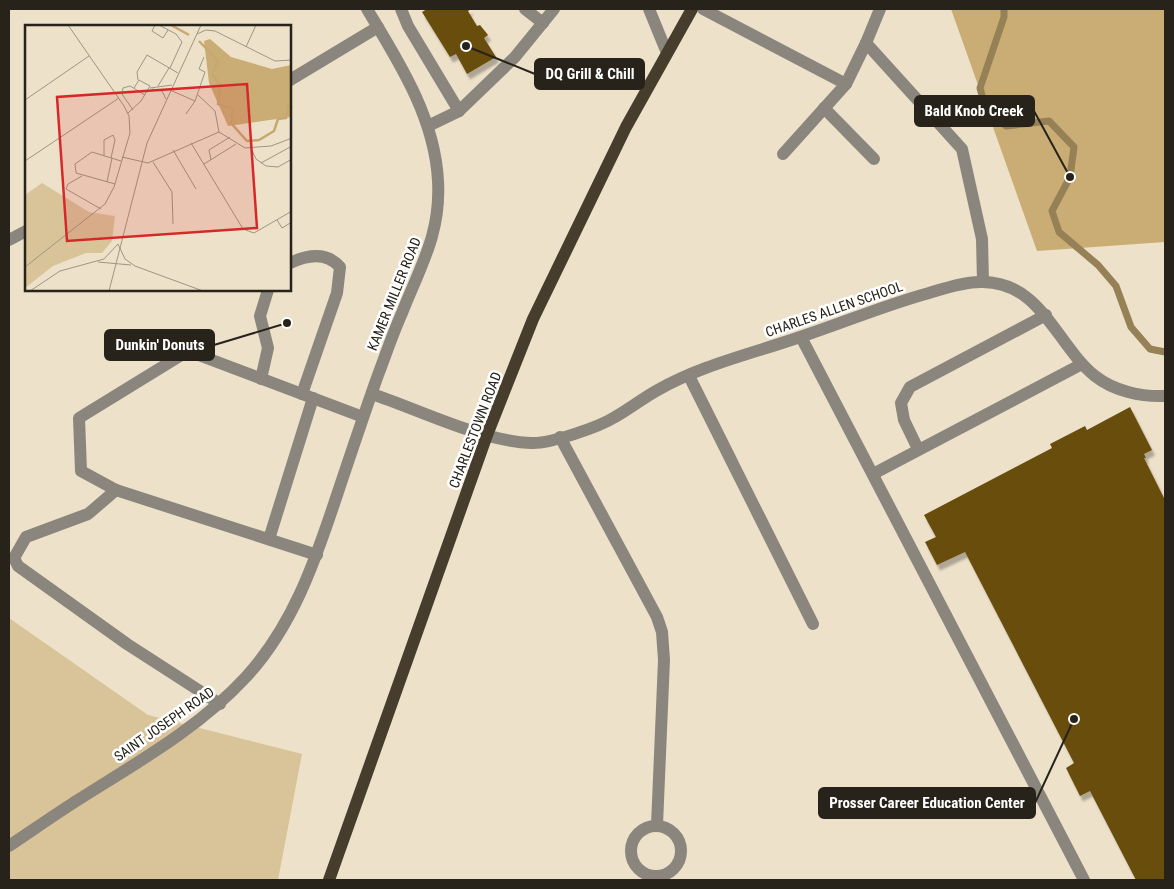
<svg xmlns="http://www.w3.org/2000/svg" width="1174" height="889" font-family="'Roboto Condensed',sans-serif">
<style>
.green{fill:#d9c49a}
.forest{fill:#caad74}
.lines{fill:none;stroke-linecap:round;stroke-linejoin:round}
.stream{stroke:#968156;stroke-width:7}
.building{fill:#674d11;filter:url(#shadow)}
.minor{stroke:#8b867d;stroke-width:12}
.major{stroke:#463d2d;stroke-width:12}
.labels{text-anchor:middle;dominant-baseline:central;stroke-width:5;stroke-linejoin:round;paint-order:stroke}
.street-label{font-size:14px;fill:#27231a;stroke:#fff}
.inset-river{fill:none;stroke:#c6a970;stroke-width:2.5}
.inset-road{fill:none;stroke:#9e9584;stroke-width:1}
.view{fill:#d62828;fill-opacity:0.15;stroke:#d62828;stroke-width:2.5}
.inset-edge{fill:none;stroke:#27231a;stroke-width:2.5}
.leader{fill:none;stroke:#27231a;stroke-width:2}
.callout-dot{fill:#27231a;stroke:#fff;stroke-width:2}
.callout{fill:#27231a;stroke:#27231a;stroke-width:2}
.callout-label{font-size:15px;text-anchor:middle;font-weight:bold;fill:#fff}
</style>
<defs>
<filter id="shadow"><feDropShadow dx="3" dy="5.5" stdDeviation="1" flood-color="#0004"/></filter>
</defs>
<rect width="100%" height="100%" fill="#ede1ca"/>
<polygon class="green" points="9,618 148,715 302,754 278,880 9,880"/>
<polygon class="forest" points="951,9 1165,9 1165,242 1037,251"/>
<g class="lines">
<polyline class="stream" points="1004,9 1004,17 980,88 986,110 1006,126 1049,121 1074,147 1070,177 1052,211 1059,232 1098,265 1116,286 1131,327 1150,349 1165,352"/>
</g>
<g class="building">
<polygon points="427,9 471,9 468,11 477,26 480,25 488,35 484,38 496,57 467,74 456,54 450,57 422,12"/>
<polygon points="1130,407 1152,450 1144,454 1146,458 1144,458 1165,500 1165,880 1136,880 1090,791 1080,796 1066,768 1074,763 965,552 937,565 925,542 936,537 924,515 1052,448 1050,444 1085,426 1087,430"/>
</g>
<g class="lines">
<g class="minor">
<polyline points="401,9 408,26 459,111"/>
<polyline points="525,9 543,23"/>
<polyline points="649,9 667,53"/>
<polyline points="703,9 846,84 866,43 880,9"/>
<polyline points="866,43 962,149 982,239 983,282"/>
<polyline points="290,80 378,27"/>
<polyline points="824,108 874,159"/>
<polyline points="428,126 459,111 515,57 554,9"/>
<polyline points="783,154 846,84"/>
<polyline points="9,240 26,231"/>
<path d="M 290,263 C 307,255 326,251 340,267 L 337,293 L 302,394"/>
<polyline points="801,337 1084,880"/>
<polyline points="689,376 813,624"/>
<polyline points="261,379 268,348 260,316 268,290"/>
<path d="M 372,394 C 420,410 481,441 531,443 C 550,444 599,427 615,417 C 629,409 642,399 656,391 C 701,365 751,354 800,337 C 843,323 885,305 929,293 C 946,288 963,282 980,282 C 1041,280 1056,345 1095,376 C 1114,391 1141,397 1165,396"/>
<polyline points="560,437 657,617 662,632 664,660 657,825"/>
<polyline points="918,449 904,420 901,403 910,387 1046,315"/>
<polyline points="873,474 1082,364"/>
<polyline points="116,490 88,514 26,537 14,558 18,566 127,644 220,704"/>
<polyline points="269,539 313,398"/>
<polyline points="317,555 116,490 81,471 79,418 188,351 363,417"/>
<circle cx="656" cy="851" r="25"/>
<path d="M 9,846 C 33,830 57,813 81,798 C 138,762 200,727 246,677 C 292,627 314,564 335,501 C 349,459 363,417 378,375 C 386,354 393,333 402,313 C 420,267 441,234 438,181 C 435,118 399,62 367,9"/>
</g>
<polyline class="major" points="329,880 487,435 533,319 626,127 692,9"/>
</g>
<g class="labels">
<g class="street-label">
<text transform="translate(394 294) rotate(-68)">KAMER MILLER ROAD</text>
<text transform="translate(834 309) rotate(-19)">CHARLES ALLEN SCHOOL</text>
<text transform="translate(475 430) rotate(-69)">CHARLESTOWN ROAD</text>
<text transform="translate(164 724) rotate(-35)">SAINT JOSEPH ROAD</text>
</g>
</g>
<g transform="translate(25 25)">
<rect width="266" height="266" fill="#ede1ca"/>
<path d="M 17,158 L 64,187 L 90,191 L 87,216 L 77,228 L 61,228 L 28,241 L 0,263 L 0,170 Z" fill="#d9c49a"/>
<path d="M 185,14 L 206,32 L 247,44 L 266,40 L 266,92 L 203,101 L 184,58 L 179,16 Z" fill="#caad74"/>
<path class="inset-river" d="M 146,0 L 164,10M 174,16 L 193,36 L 187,49 L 195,60 L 193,79 L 208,84 L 206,98 L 222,116 L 234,115 L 249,106 L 253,94 L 261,93 L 263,80 L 267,83"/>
<path class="inset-road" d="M 130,0 L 127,6 L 138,13 L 143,5M 134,0 L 151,9 L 157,17 L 145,43M 172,9 L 181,5 L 190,6 L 250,36 L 267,35M 221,22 L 231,0M 113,55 L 112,47 L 122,30 L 153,48M 133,61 L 144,43M 125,63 L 147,60M 127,64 L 137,66 L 141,74M 145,65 L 170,76 L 180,47 L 174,44 L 179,32M 173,70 L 190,86 L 194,107M 0,75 L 64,31M 108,85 L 97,69 L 98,63 L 105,61 L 120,70M 103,88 L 116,76 L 125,61 L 114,55 L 109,63M 161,89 L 170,76M 166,118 L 218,204 L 229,208 L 267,186M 226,123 L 231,134 L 241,141 L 253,142 L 267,134M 148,125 L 171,164M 79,131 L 79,115 L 88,110 L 90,115 L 86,133M 97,132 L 123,138 L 194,107 L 220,123 L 246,121 L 267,113M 186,135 L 184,125 L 205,112M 0,136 L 94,73M 128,137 L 147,167 L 148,199M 236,138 L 267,121M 179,139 L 211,119M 57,151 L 43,159 L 41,164 L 76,184M 82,157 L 87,133M 90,159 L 51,148 L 50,139 L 67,127 L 96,136M 252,195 L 257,203 L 267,197M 73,237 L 106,240M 0,242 L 80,179 L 89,162 L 105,108 L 104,91 L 99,81 L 43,0M 5,266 L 35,246 L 79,234 L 93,219 L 100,234 L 110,241 L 178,266M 84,266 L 122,118 L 176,0"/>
<path class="view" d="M 222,59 L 232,203 L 42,216 L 32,72 Z"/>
<rect width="266" height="266" class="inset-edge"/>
</g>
<path class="leader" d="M466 46L535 74M1070 177L1034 111M287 323L214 345M1074 719L1035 803"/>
<g class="callout-dot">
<circle cx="466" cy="46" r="5"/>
<circle cx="1070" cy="177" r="5"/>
<circle cx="287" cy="323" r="5"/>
<circle cx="1074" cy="719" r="5"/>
</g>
<g class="callout">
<rect x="535" y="59" width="109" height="30" rx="5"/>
<rect x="915" y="96" width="119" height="30" rx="5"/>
<rect x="105" y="330" width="109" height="30" rx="5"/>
<rect x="819" y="788" width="216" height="30" rx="5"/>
</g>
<g class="callout-label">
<text x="590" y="79">DQ Grill &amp; Chill</text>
<text x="974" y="116">Bald Knob Creek</text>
<text x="160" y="350">Dunkin' Donuts</text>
<text x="927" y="808">Prosser Career Education Center</text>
</g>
<rect width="1174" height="889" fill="none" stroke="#27231a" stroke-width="20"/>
</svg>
